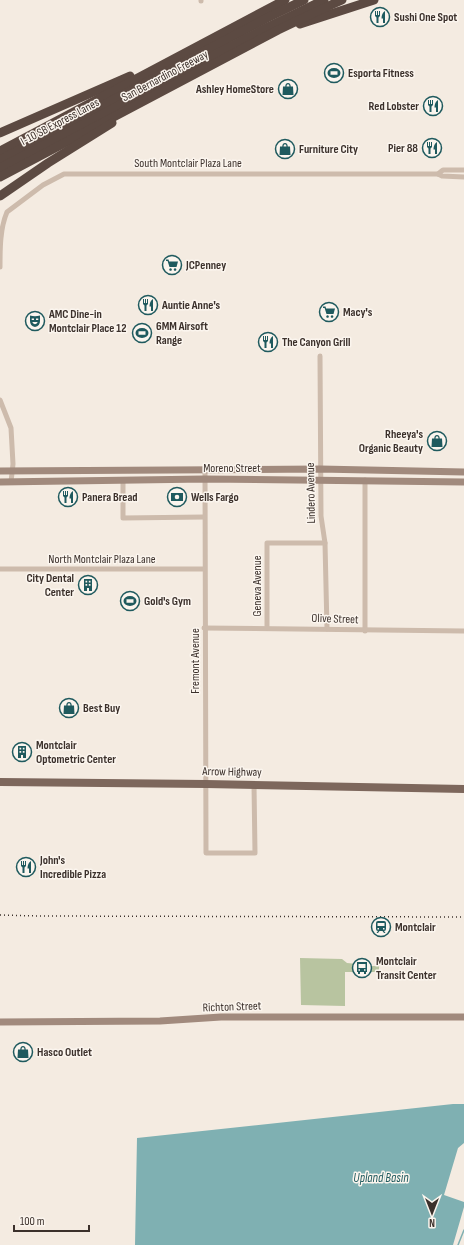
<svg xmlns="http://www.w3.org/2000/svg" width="464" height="1245" font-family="'Sofia Sans Condensed',sans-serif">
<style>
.green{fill:#b8c4a0}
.water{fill:#7fb0b2}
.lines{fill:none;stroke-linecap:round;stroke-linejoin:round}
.stream{stroke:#7fb0b2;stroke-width:1.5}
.street{stroke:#cdbbac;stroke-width:5}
.secondary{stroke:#a18a7d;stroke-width:7}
.primary{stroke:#7d675c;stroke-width:8}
.highway{stroke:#5c4a42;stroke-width:9}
.rail{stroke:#3b302b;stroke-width:1.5;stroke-dasharray:1 3;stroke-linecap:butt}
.labels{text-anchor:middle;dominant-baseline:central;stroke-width:3;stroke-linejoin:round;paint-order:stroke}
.poi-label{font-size:12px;font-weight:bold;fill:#3b302b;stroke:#fbf5ee;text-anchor:start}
.street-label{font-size:12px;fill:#3b302b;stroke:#fbf5ee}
.water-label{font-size:13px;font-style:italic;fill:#1f5a5e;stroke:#fbf5ee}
</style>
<rect width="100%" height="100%" fill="#f4ebe1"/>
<polygon class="green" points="300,958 342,959 347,963 358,964 360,966 379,966 379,972 345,972 345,1006 301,1005"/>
<polygon class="water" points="453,1104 464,1104 464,1143 458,1148 444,1195 464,1202 464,1207 453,1245 135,1245 137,1138"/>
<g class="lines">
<polyline class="stream" points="458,1245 464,1230"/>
<g class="street">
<polyline points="201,1 201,0"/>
<polyline points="438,174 443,170 464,170"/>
<path d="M 0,267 C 0,249 0,228 7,212 L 43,185 L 64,174 L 438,174 L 442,176 L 464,177"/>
<polyline points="320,356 321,516 325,543 327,629"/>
<polyline points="0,400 11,428 13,464 11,482"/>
<polyline points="205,469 206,853 255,853 254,785"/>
<polyline points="365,480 365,631"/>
<polyline points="123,481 123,518 204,517"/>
<polyline points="0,569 204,569"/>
<polyline points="204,628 464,631"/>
<polyline points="267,628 267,543 325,543"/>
</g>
<g class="secondary">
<polyline points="0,471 320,469 464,472"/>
<polyline points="0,482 205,479 464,482"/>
<polyline points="0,1022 160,1021 221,1017 464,1017"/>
</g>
<polyline class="primary" points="0,782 206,784 464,789"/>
<g class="highway">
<polyline points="300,24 374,0"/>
<polyline points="0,133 130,76"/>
<polyline points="0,151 285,0"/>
<polyline points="0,160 267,18 304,0"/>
<polyline points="0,168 268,27 324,0"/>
<polyline points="0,177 278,30 322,9 342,0"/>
<polyline points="0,196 48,163 112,123"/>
</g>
<polyline class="rail" points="0,915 38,916 464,917"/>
</g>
<defs>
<symbol id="restaurant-ring" viewBox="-11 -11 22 22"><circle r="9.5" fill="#fbf5ee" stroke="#1f5a5e" stroke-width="1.5"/><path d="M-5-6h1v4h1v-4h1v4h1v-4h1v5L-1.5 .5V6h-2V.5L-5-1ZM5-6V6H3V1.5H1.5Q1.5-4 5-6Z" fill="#1f5a5e"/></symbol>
<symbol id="stadium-ring" viewBox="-11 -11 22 22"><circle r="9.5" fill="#fbf5ee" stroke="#1f5a5e" stroke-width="1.5"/><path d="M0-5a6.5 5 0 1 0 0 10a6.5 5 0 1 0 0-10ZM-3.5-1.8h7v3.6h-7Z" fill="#1f5a5e"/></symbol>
<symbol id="shop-ring" viewBox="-11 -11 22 22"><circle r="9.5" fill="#fbf5ee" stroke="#1f5a5e" stroke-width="1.5"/><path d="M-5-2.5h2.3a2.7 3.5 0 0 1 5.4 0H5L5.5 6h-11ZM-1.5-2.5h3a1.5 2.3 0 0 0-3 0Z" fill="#1f5a5e"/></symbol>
<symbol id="supermarket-ring" viewBox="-11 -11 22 22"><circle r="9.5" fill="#fbf5ee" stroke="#1f5a5e" stroke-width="1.5"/><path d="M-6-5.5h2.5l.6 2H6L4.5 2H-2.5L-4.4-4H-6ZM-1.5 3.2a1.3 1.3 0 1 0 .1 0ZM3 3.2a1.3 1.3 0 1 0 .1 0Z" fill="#1f5a5e"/></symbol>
<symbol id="theatre-ring" viewBox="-11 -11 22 22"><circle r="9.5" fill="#fbf5ee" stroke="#1f5a5e" stroke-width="1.5"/><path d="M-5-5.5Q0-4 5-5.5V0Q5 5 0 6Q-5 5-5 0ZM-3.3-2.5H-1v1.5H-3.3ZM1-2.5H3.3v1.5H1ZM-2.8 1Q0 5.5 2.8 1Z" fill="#1f5a5e"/></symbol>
<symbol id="bank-ring" viewBox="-11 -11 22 22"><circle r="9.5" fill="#fbf5ee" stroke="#1f5a5e" stroke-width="1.5"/><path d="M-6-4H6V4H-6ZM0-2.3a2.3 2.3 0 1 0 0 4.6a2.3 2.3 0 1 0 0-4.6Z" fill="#1f5a5e"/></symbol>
<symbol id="building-ring" viewBox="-11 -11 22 22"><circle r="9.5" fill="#fbf5ee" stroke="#1f5a5e" stroke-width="1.5"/><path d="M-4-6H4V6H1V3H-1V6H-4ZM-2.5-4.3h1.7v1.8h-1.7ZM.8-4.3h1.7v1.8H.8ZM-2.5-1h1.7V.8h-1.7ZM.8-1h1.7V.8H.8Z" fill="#1f5a5e"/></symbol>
<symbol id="station-ring" viewBox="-11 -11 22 22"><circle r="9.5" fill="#fbf5ee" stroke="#1f5a5e" stroke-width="1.5"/><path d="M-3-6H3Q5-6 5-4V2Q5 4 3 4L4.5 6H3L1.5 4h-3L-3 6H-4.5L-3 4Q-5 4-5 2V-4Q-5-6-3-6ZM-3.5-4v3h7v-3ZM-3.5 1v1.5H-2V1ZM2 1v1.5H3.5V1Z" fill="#1f5a5e"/></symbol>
<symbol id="bus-ring" viewBox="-11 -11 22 22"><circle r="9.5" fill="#fbf5ee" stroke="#1f5a5e" stroke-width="1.5"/><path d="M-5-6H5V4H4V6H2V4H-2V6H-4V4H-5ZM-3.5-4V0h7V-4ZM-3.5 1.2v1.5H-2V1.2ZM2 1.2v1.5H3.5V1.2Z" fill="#1f5a5e"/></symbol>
</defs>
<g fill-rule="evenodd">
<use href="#restaurant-ring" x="369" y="6" width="22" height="22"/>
<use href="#stadium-ring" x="323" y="62" width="22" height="22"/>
<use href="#shop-ring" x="277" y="78" width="22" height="22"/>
<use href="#restaurant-ring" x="422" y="95" width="22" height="22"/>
<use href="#restaurant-ring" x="421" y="137" width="22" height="22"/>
<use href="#shop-ring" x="274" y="138" width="22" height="22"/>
<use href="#supermarket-ring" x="161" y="254" width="22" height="22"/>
<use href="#restaurant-ring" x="137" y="294" width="22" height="22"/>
<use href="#supermarket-ring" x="318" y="301" width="22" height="22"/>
<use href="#theatre-ring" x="24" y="310" width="22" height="22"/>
<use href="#stadium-ring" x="131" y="322" width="22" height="22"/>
<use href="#restaurant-ring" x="257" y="331" width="22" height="22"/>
<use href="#shop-ring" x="426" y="430" width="22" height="22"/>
<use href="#restaurant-ring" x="57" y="486" width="22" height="22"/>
<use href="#bank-ring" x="166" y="486" width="22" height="22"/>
<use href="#building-ring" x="77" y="574" width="22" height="22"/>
<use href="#stadium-ring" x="119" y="590" width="22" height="22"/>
<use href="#shop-ring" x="58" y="697" width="22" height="22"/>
<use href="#building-ring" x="11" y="741" width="22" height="22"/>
<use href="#restaurant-ring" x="15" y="856" width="22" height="22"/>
<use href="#station-ring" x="370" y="916" width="22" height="22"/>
<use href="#bus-ring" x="351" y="957" width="22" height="22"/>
<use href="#shop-ring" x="12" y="1041" width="22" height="22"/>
</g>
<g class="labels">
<g class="poi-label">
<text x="394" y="17">Sushi One Spot</text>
<text x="348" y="73">Esporta Fitness</text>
<text x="274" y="89" text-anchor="end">Ashley HomeStore</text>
<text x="419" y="106" text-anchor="end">Red Lobster</text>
<text x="418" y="148" text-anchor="end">Pier 88</text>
<text x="299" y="149">Furniture City</text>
<text x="186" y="265">JCPenney</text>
<text x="162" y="305">Auntie Anne's</text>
<text x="343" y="312">Macy's</text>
<text x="49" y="314">AMC Dine-in<tspan x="49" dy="14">Montclair Place 12</tspan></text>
<text x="156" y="326">6MM Airsoft<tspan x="156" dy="14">Range</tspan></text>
<text x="282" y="342">The Canyon Grill</text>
<text x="423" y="434" text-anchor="end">Rheeya's<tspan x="423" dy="14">Organic Beauty</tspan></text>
<text x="82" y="497">Panera Bread</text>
<text x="191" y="497">Wells Fargo</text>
<text x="74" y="578" text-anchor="end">City Dental<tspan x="74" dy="14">Center</tspan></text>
<text x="144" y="601">Gold's Gym</text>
<text x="83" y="708">Best Buy</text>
<text x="36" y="745">Montclair<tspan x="36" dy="14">Optometric Center</tspan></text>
<text x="40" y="860">John's<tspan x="40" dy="14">Incredible Pizza</tspan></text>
<text x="395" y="927">Montclair</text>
<text x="376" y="961">Montclair<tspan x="376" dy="14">Transit Center</tspan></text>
<text x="37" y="1052">Hasco Outlet</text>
</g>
<g class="street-label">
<text transform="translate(165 76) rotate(-28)">San Bernardino Freeway</text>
<text transform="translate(60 122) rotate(-28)">I-10 SB Express Lanes</text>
<text x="188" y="163">South Montclair Plaza Lane</text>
<text x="232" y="468">Moreno Street</text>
<text transform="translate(311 493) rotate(-91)">Lindero Avenue</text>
<text x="102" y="559">North Montclair Plaza Lane</text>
<text transform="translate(257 586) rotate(-90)">Geneva Avenue</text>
<text transform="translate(335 619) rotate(2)">Olive Street</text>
<text transform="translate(195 661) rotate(-90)">Fremont Avenue</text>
<text transform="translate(232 772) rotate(1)">Arrow Highway</text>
<text transform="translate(232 1007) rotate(-2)">Richton Street</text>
</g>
<g class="water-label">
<text x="381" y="1178">Upland Basin</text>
</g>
</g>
<g transform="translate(432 1213) rotate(180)" stroke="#fbf5ee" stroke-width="3" paint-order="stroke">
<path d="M0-3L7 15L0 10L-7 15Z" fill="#3b302b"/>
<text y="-6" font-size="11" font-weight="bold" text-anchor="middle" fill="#3b302b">N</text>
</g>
<path d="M14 1225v6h75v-6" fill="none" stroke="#3b302b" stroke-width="2"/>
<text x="20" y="1225" font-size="12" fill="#3b302b" stroke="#fbf5ee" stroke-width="3" paint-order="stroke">100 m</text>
</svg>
